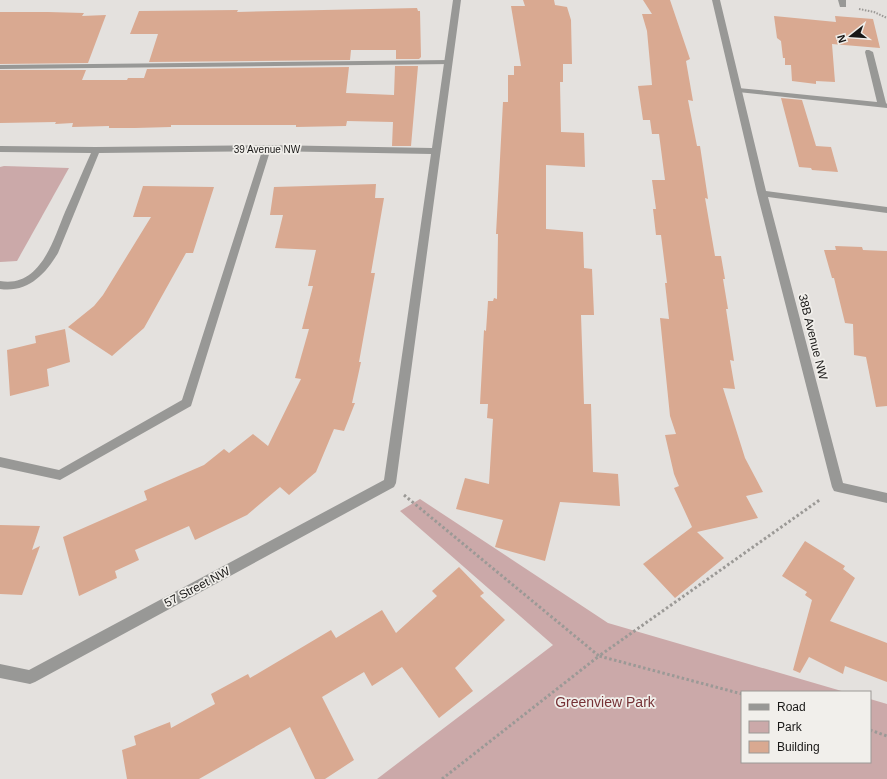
<svg xmlns="http://www.w3.org/2000/svg" width="887" height="779" font-family="Arial,sans-serif">
<style>
.green{fill:#cba9a9}
.building{fill:#d9a991}
.lines{fill:none;stroke-linecap:round;stroke-linejoin:round}
.path-far1{stroke:#9b9996;stroke-width:2;stroke-dasharray:1.5 1.5;stroke-linecap:butt}
.path{stroke:#9b9996;stroke-width:3;stroke-dasharray:2.5 2.5;stroke-linecap:butt}
.service{fill:#989896;fill-rule:evenodd}
.minor{fill:#989896;fill-rule:evenodd}
.labels{text-anchor:middle;dominant-baseline:central;stroke-width:3.5;stroke-linejoin:round;paint-order:stroke}
.far-street-label{font-size:10px;fill:#191817;stroke:#f1efeb}
.street-label{font-size:12px;fill:#191817;stroke:#f1efeb}
.near-park-label{font-size:14px;fill:#763236;stroke:#f1efeb}
</style>
<rect width="100%" height="100%" fill="#e4e1de"/>
<g class="green">
<polygon points="4,166 69,168 17,261 0,262 0,167"/>
<polygon points="420,499 608,623 845,692 742,692 742,762 870,762 870,699 887,704 887,779 377,779 553,645 400,511"/>
</g>
<g class="building">
<polygon points="523,0 554,0 555,5 567,7 571,20 572,64 563,64 563,82 560,82 561,132 584,133 585,167 546,165 546,229 583,232 584,268 592,269 594,315 581,315 584,404 591,404 593,472 618,474 620,506 560,502 545,561 495,547 503,520 456,509 465,478 489,484 493,419 487,418 488,404 480,404 484,330 486,331 488,301 493,301 494,298 497,299 498,234 496,234 503,102 508,102 508,75 514,75 514,66 521,66 511,6 525,6"/>
<polygon points="643,0 670,0 690,59 686,61 693,101 688,100 697,146 700,146 708,199 705,198 715,256 721,256 725,279 723,279 728,309 726,309 734,361 730,360 735,389 723,388 745,458 763,492 746,496 758,518 697,532 724,558 675,598 643,564 692,527 674,488 679,486 674,474 665,435 676,434 670,416 660,318 669,319 665,283 667,283 661,235 656,235 653,209 656,209 652,180 665,180 659,134 652,134 650,120 643,120 638,86 652,85 647,31 642,14 652,14"/>
<polygon points="417,8 418,11 420,11 421,57 419,59 396,59 396,50 351,50 350,60 149,62 158,34 130,34 139,11 238,10 237,12"/>
<polygon points="0,12 48,12 84,13 82,16 106,15 88,63 0,64"/>
<polygon points="774,16 836,22 835,16 873,19 880,48 832,44 835,82 816,81 816,84 792,81 791,65 785,65 785,58 783,58 781,41 777,38"/>
<polygon points="395,66 418,66 411,146 392,146 393,122 347,121 346,126 296,127 296,125 171,125 171,127 135,128 109,128 109,126 72,127 73,123 55,124 56,122 0,123 0,70 86,70 82,80 127,80 128,78 144,78 147,69 349,67 346,93 394,95"/>
<polygon points="781,98 802,100 816,146 831,147 838,172 812,170 811,168 799,167"/>
<polygon points="376,184 375,198 384,198 371,273 375,273 359,362 361,362 352,403 355,403 344,431 334,429 316,472 289,495 280,487 247,515 195,540 189,526 135,550 139,560 115,571 117,578 79,596 63,537 147,500 144,491 204,465 224,449 229,453 253,434 268,446 301,379 295,378 309,329 302,329 313,286 308,286 316,250 275,248 283,215 270,215 274,187"/>
<polygon points="143,186 214,187 193,253 186,253 144,328 112,356 68,327 94,306 103,295 151,217 133,217"/>
<polygon points="835,246 862,247 863,250 887,251 887,406 876,407 866,357 854,355 853,324 845,323 834,278 832,278 824,250 836,250"/>
<polygon points="65,329 70,362 47,369 49,386 10,396 7,350 36,343 35,336"/>
<polygon points="0,525 40,526 32,550 40,546 22,595 0,594"/>
<polygon points="805,541 845,566 843,569 855,578 830,621 887,643 887,682 845,666 843,674 809,657 800,673 793,670 812,600 805,595 807,592 782,576"/>
<polygon points="459,567 484,593 480,596 505,620 455,668 473,691 439,718 402,667 372,686 364,672 322,697 354,760 325,779 315,779 290,727 199,779 127,779 122,750 136,745 134,736 170,722 171,728 215,704 211,694 248,674 250,678 331,630 336,638 382,610 396,633 437,596 432,591"/>
</g>
<g class="lines">
<polyline class="path-far1" points="859,9 874,12 887,18"/>
<g class="path">
<polyline points="404,495 599,656 821,499"/>
<polyline points="870,730 887,736"/>
<polyline points="442,779 599,656 742,694"/>
</g>
<g class="service">
<polygon points="838,0 846,0 846,7 840,7"/>
<polygon points="866,50 869,50 873,52 886,103 887,104 887,108 738,92 734,90 738,88 877,102 865,52"/>
<polygon points="449,60 452,60 452,64 0,69 0,65"/>
<polygon points="267,145 271,148 191,406 60,480 0,467 0,457 59,470 182,400 263,148"/>
</g>
<g class="minor">
<path d="M 453,0 L 461,0 L 396,483 L 394,487 L 35,682 L 30,684 L 0,678 L 0,664 L 29,670 L 384,480 L 431,154 L 267,151 L 99,153 L 58,253 C 45,275 27,293 0,289 L 0,281 C 40,288 53,241 65,212 C 74,192 82,173 91,153 L 0,152 L 0,146 L 96,147 L 267,145 L 432,148 Z"/>
<polygon points="712,0 720,0 766,191 887,207 887,213 768,197 843,483 887,493 887,503 838,492 834,491 832,487 757,193"/>
</g>
</g>
<g class="labels">
<g class="far-street-label">
<text x="267" y="149">39 Avenue NW</text>
</g>
<g class="street-label">
<text transform="translate(813 337) rotate(76)">38B Avenue NW</text>
<text transform="translate(197 587) rotate(-28)">57 Street NW</text>
</g>
<g class="near-park-label">
<text x="605" y="702">Greenview Park</text>
</g>
</g>
<rect x="741" y="691" width="130" height="72" fill="#f1efeb" stroke="#9b9996"/>
<rect x="749" y="704" width="20" height="6" fill="#989896" stroke="#9b9996"/>
<text x="777" y="711" font-size="12" fill="#191817">Road</text>
<rect x="749" y="721" width="20" height="12" fill="#cba9a9" stroke="#9b9996"/>
<text x="777" y="731" font-size="12" fill="#191817">Park</text>
<rect x="749" y="741" width="20" height="12" fill="#d9a991" stroke="#9b9996"/>
<text x="777" y="751" font-size="12" fill="#191817">Building</text>
<g transform="translate(851 36) rotate(253)" stroke="#f1efeb" stroke-width="3" paint-order="stroke">
<path d="M0-3L7 15L0 10L-7 15Z" fill="#191817"/>
<text y="-6" font-size="11" font-weight="bold" text-anchor="middle" fill="#191817">N</text>
</g>
</svg>
